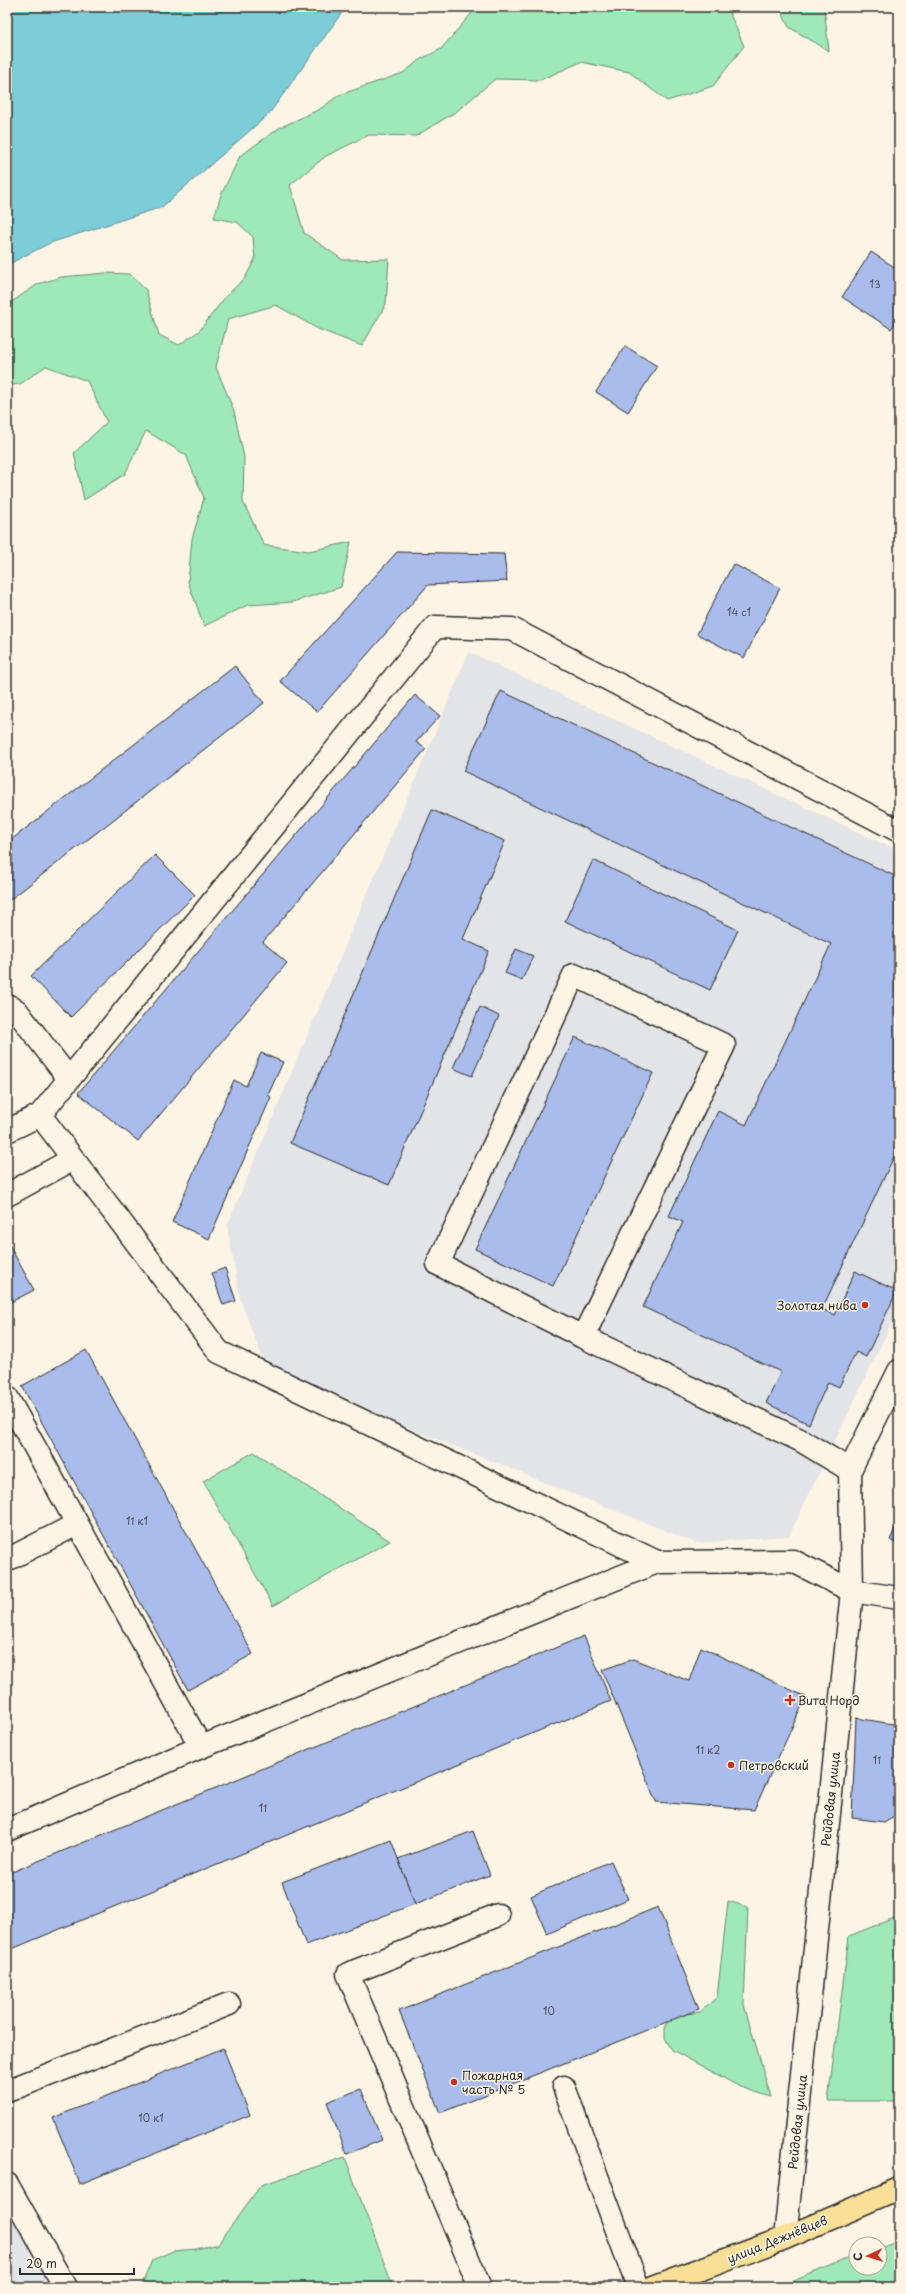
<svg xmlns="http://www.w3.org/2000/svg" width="906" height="2294" font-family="'Playpen Sans',sans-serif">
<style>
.built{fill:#e3e4e7}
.green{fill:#9fe8b7;stroke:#658a71}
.water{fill:#7dcdd9;stroke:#5c8c93}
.building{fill:#aabceb;stroke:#2b2b2b}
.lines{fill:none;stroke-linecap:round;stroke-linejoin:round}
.minor-casing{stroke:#2b2b2b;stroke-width:25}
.major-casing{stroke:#2b2b2b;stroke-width:25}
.minor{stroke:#fcf5e5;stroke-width:22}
.major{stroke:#fadf96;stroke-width:22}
.poi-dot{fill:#c8321e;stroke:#fcf5e5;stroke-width:1.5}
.labels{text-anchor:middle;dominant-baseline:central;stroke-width:3;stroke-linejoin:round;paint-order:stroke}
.number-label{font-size:10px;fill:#4b4f5b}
.poi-label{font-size:12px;fill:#2b2b2b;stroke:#fcf5e5;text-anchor:start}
.street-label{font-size:12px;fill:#2b2b2b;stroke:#fcf5e5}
</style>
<rect width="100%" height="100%" fill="#fcf5e5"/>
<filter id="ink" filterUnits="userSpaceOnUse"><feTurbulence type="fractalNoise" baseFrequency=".025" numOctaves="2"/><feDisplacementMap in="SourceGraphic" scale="8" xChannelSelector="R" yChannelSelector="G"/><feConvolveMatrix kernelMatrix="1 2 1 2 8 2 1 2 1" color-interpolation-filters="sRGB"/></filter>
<g filter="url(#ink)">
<g class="built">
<polygon points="469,652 899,851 899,1308 789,1536 696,1543 331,1397 263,1360 240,1299 227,1226"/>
<polygon points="7,2208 51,2287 7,2287"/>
</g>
<g class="green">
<polygon points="477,7 727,7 744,46 713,86 667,101 629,72 581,62 540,80 495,79 457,111 416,136 369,135 326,156 290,185 304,233 343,260 389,259 386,304 362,346 318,329 276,305 228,319 216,367 234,411 244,457 243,502 264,545 309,551 351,542 341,587 293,602 248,605 204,626 188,582 192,539 204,498 186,455 146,431 125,474 84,500 74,453 107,422 87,381 46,366 20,384 7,386 7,305 38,284 61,277 106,273 129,274 146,290 159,335 179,345 199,331 226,296 245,278 255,259 253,237 237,222 214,218 221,195 240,156 279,128 320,109 339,95 403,73 421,59 441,49"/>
<polygon points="779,7 824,7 829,51 789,27"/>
<polygon points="254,1452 390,1541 273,1606 203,1481"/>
<polygon points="728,1901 748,1907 744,2005 771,2097 740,2087 672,2050 665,2038 665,2025 675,2016 700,2012 717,1997"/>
<polygon points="899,1916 899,2101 828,2101 849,1936"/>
<polygon points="345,2157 393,2287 141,2287 152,2260 173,2251 196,2249 218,2244 261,2185"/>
<polygon points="899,2240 899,2287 779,2287 856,2255 856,2268 880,2268 880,2247"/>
</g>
<polygon class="water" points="7,7 346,7 269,114 162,207 50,243 7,265"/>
<g class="building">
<polygon points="871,252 899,270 899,317 891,329 842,297"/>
<polygon points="625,346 657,366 628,412 596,392"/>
<polygon points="397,552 504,554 507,581 428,585 317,712 280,681"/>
<polygon points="733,564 780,588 744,658 697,634"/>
<polygon points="235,666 264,703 7,902 7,843"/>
<polygon points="501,691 899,878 899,1146 822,1309 835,1315 855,1271 897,1291 866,1357 856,1352 839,1387 828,1382 809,1424 766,1403 781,1372 643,1307 683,1222 669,1216 718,1111 746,1125 831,944 463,771"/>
<polygon points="415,695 440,716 416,742 426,749 263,942 287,963 138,1141 78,1093"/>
<polygon points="432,810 505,841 463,939 489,951 389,1185 290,1143"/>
<polygon points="155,855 195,895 71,1017 31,976"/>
<polygon points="593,860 738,930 710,990 565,921"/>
<polygon points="516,949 533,956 522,980 505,973"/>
<polygon points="480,1007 499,1016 472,1076 453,1068"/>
<polygon points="575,1037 653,1073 553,1286 475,1249"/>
<polygon points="261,1053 283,1062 268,1095 271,1097 209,1239 172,1222 234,1080 246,1086"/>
<polygon points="7,1241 34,1290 7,1304"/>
<polygon points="225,1268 236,1301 223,1305 212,1273"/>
<polygon points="86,1350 253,1654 188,1690 22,1386"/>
<polygon points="899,1520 899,1545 890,1540"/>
<polygon points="584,1636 611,1701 7,1951 7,1874"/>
<polygon points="701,1647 806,1697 754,1810 656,1802 602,1670 633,1659 689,1681"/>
<polygon points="856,1718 899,1725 899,1813 884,1822 852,1818"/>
<polygon points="473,1831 490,1875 415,1904 398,1859"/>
<polygon points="391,1840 415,1904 306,1945 282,1882"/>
<polygon points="611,1861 628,1899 547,1934 531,1896"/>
<polygon points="658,1907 699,2009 440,2113 399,2011"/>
<polygon points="223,2048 250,2115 80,2184 53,2118"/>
<polygon points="361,2089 382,2140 347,2154 327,2102"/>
</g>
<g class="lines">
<defs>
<g id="minor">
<polyline points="7,1005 17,1011 69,1079"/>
<polyline points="40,1115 219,1352 657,1562"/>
<polyline points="7,1131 40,1115 435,627 512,629 899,831"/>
<polyline points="7,1195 73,1159"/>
<polyline points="583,1337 724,1045 574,975 438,1264 583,1337 802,1441 850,1470"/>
<polyline points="7,1397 201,1747"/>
<polyline points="7,1560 77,1524"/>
<polyline points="7,1830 201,1747 657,1562 793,1561 852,1591 899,1598"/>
<polyline points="564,2087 638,2287"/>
<polyline points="7,2091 229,2004"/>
<polyline points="7,2184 65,2287"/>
<polyline points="785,2238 852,1591 850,1470 899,1371"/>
<polyline points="480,2287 348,1974 498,1915"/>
</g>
<polyline id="major" points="653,2287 785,2238 899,2189"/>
</defs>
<use href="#minor" class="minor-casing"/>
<use href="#major" class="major-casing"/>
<use href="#minor" class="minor"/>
<use href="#major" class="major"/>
</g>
</g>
<g class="poi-dot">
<circle cx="865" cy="1305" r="4"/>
<path d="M788 1694h4v4h4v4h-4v4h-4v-4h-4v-4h4z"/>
<circle cx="731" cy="1765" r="4"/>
<circle cx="454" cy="2082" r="4"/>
</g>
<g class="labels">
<g class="number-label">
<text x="875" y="283">13</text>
<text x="739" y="611">14 с1</text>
<text x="137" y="1520">11 к1</text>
<text x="708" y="1749">11 к2</text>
<text x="877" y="1759">11</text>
<text x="263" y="1807">11</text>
<text x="549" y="2010">10</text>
<text x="151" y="2117">10 к1</text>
</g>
<g class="poi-label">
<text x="857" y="1305" text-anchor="end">Золотая нива</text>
<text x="798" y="1700">Вита Норд</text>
<text x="739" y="1765">Петровский</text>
<text x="462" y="2075">Пожарная<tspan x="462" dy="14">часть № 5</tspan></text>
</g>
<g class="street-label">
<text transform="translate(830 1799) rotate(-84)">Рейдовая улица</text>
<text transform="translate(797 2122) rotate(-84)">Рейдовая улица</text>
<text transform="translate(777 2239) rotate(-22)">улица Дежнёвцев</text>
</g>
</g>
<rect width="906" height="2294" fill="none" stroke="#fcf5e5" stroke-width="24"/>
<rect x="12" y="12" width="882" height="2270" fill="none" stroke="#2b2b2b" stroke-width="1.5" filter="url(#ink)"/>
<g transform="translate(868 2256) rotate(266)"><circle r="19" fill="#fcf5e5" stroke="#a8a49b"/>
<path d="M0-3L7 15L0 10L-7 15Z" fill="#c8321e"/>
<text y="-6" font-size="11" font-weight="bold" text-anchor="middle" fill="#2b2b2b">С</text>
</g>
<path d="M20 2268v6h114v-6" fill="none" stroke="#2b2b2b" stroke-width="2"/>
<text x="26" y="2268" font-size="12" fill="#2b2b2b" stroke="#fcf5e5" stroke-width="3" paint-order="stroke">20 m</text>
</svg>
